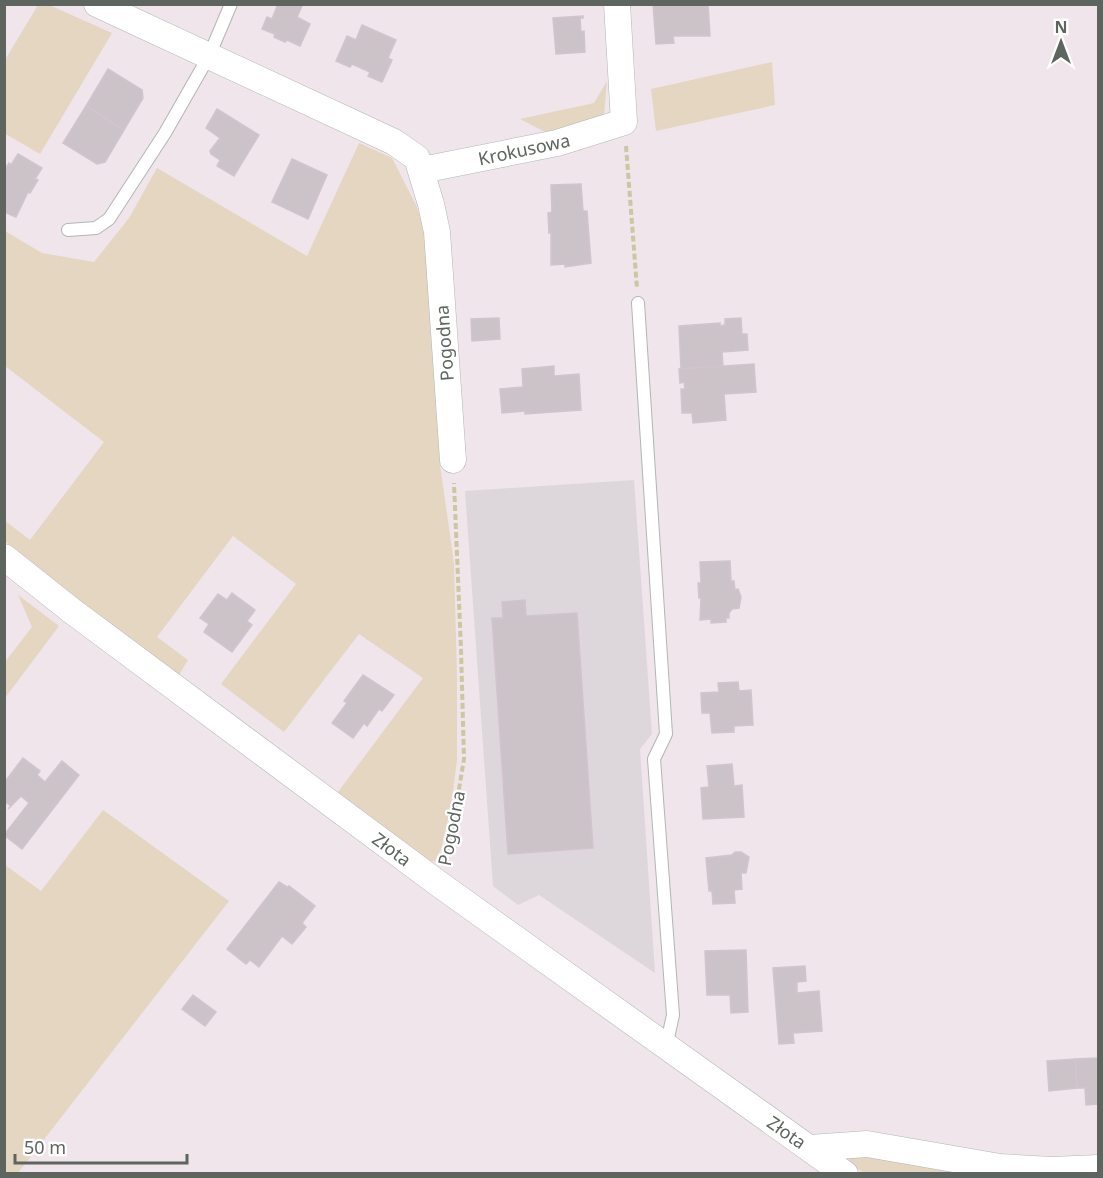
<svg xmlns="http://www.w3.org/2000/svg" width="1103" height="1178" font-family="'Noto Sans',sans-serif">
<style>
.industrial{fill:#ddd7db}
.green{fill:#e5d6c2}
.building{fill:#ccc3c9;stroke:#d3c3cf;stroke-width:1.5}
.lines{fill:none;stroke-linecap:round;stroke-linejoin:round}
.lane-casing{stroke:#b0b7b2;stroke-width:14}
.street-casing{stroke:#b0b7b2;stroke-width:27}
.path{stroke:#cdc6a0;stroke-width:4;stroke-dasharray:6 3;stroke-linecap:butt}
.lane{stroke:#fff;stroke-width:12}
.street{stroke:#fff;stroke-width:26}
.labels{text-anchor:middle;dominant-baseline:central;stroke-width:4.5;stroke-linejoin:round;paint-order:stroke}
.street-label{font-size:18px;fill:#5d655e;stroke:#fff}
</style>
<rect width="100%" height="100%" fill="#efe5eb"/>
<polygon class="industrial" points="634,480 652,734 640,749 655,973 539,895 518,905 493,886 465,491"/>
<g class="green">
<polygon points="38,5 49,5 112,33 40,154 4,133 5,60"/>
<polygon points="772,62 775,105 656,131 651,89"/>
<polygon points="607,81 604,115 553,136 520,119 594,103"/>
<polygon points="359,143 392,158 416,205 427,237 433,270 440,465 454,563 457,675 457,760 451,806 441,849 435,861 425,863 335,796 423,678 359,634 284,732 221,684 296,584 233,536 157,637 188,660 179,675 173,675 5,541 4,520 30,540 104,442 5,366 5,231 42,253 94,262 129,218 157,168 307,256"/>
<polygon points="18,595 59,626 5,698 5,662 32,627"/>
<polygon points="103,810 229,901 18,1173 5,1173 5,865 41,891"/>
<polygon points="852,1154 981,1174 864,1173 847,1162"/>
</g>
<g class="building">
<polygon points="278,4 303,4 297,17 310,24 300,46 287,40 285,42 274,37 275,34 262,29 267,17 272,19"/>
<polygon points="653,4 708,4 710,36 673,36 674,43 656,44"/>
<polygon points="583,16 583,18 580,18 581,32 584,31 585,52 556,54 553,18"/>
<polygon points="362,25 396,40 388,58 392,60 382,82 368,76 370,72 352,64 350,67 336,61 347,36 356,40"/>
<polygon points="108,69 142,90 143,98 124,130 86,106"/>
<polygon points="86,106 124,130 105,162 97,164 63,143"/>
<polygon points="217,109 259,135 234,176 217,166 220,160 211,154 210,151 220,138 206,128"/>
<polygon points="18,154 42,168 35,179 38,180 30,193 28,192 16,217 4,212 4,171 9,163 11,165"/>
<polygon points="292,159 327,175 308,219 272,202"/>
<polygon points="581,184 583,211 587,211 591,263 565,267 565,264 551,265 551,232 549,233 548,213 552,212 551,185"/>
<polygon points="499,318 500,339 472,341 471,319"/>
<polygon points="741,318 742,334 747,334 748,350 722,352 723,367 681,369 679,326 720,323 720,326 725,325 725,319"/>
<polygon points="754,364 756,392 724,394 726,420 693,423 692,413 682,413 681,389 685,389 684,382 680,383 679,369"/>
<polygon points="554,366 554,376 579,374 581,410 525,414 525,411 502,413 500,389 523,387 522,369"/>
<polygon points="730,561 731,581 734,581 735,590 738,589 741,597 739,608 732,609 729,613 729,618 726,618 726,622 711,623 711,619 700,620 701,598 699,598 698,583 701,583 700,562"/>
<polygon points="232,593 255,610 247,621 252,625 232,652 204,632 209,624 200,618 218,594 227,600"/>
<polygon points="525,600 526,616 577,613 593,848 508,854 492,618 503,618 502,602"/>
<polygon points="363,675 394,695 382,711 379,709 367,726 364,723 353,738 332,723 347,703 344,701"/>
<polygon points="738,682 739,691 751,690 753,725 734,726 734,732 712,733 710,713 702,713 701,693 719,692 718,683"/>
<polygon points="23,758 40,771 37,775 45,782 62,761 79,775 22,849 4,835 29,803 21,796 8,809 11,806 4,801 4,783"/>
<polygon points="732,764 734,786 742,785 744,817 703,819 701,788 709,787 707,766"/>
<polygon points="735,852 741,852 749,857 746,873 741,873 742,889 734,890 735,903 713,904 712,891 709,891 706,858 732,855"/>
<polygon points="279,882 287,887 289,886 315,906 302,923 306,927 292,944 282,936 259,967 250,960 246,964 227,949"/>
<polygon points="746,950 748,1012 731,1013 730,995 707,995 705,951"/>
<polygon points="805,966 806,981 797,982 797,993 819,991 822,1031 793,1033 794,1043 779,1044 773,968"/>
<polygon points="193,995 216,1012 205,1026 182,1009"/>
<polygon points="1098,1058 1098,1104 1086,1105 1085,1088 1077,1088 1075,1059"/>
<polygon points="1075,1059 1077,1088 1049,1091 1047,1061"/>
</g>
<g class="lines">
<defs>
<g id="lane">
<polyline points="68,230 96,228 109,219 165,133 209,56 231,4"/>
<polyline points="638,303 666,734 654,759 673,1015 666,1047"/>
</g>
<g id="street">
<polyline points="97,4 394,142 417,158 431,204 437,232 453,460"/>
<polyline points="422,170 557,143 624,122 617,4"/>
<polyline points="4,557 72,611 439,884 845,1174"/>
<polyline points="810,1148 867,1144 1000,1167 1052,1170 1098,1168"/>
</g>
</defs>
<use href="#lane" class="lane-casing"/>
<use href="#street" class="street-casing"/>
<g class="path">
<polyline points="626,146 637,288"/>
<polyline points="445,860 452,831 464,759 461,649 454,483"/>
</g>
<use href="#lane" class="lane"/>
<use href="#street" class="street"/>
</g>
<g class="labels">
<g class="street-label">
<text transform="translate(524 149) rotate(-12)">Krokusowa</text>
<text transform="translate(444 343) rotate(-94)">Pogodna</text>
<text transform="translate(451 828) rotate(-79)">Pogodna</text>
<text transform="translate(392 849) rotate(37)">Złota</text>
<text transform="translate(787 1132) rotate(35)">Złota</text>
</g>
</g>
<rect width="1103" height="1178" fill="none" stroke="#5d655e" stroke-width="12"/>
<g transform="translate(1061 42)" stroke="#ffffff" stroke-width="4.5" paint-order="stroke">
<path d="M0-4.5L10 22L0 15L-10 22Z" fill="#5d655e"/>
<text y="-9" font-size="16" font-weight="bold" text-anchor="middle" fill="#5d655e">N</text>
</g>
<path d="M15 1154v9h172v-9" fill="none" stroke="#5d655e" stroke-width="3"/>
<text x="24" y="1154" font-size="18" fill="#5d655e" stroke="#ffffff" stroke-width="4.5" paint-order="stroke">50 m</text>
</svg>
